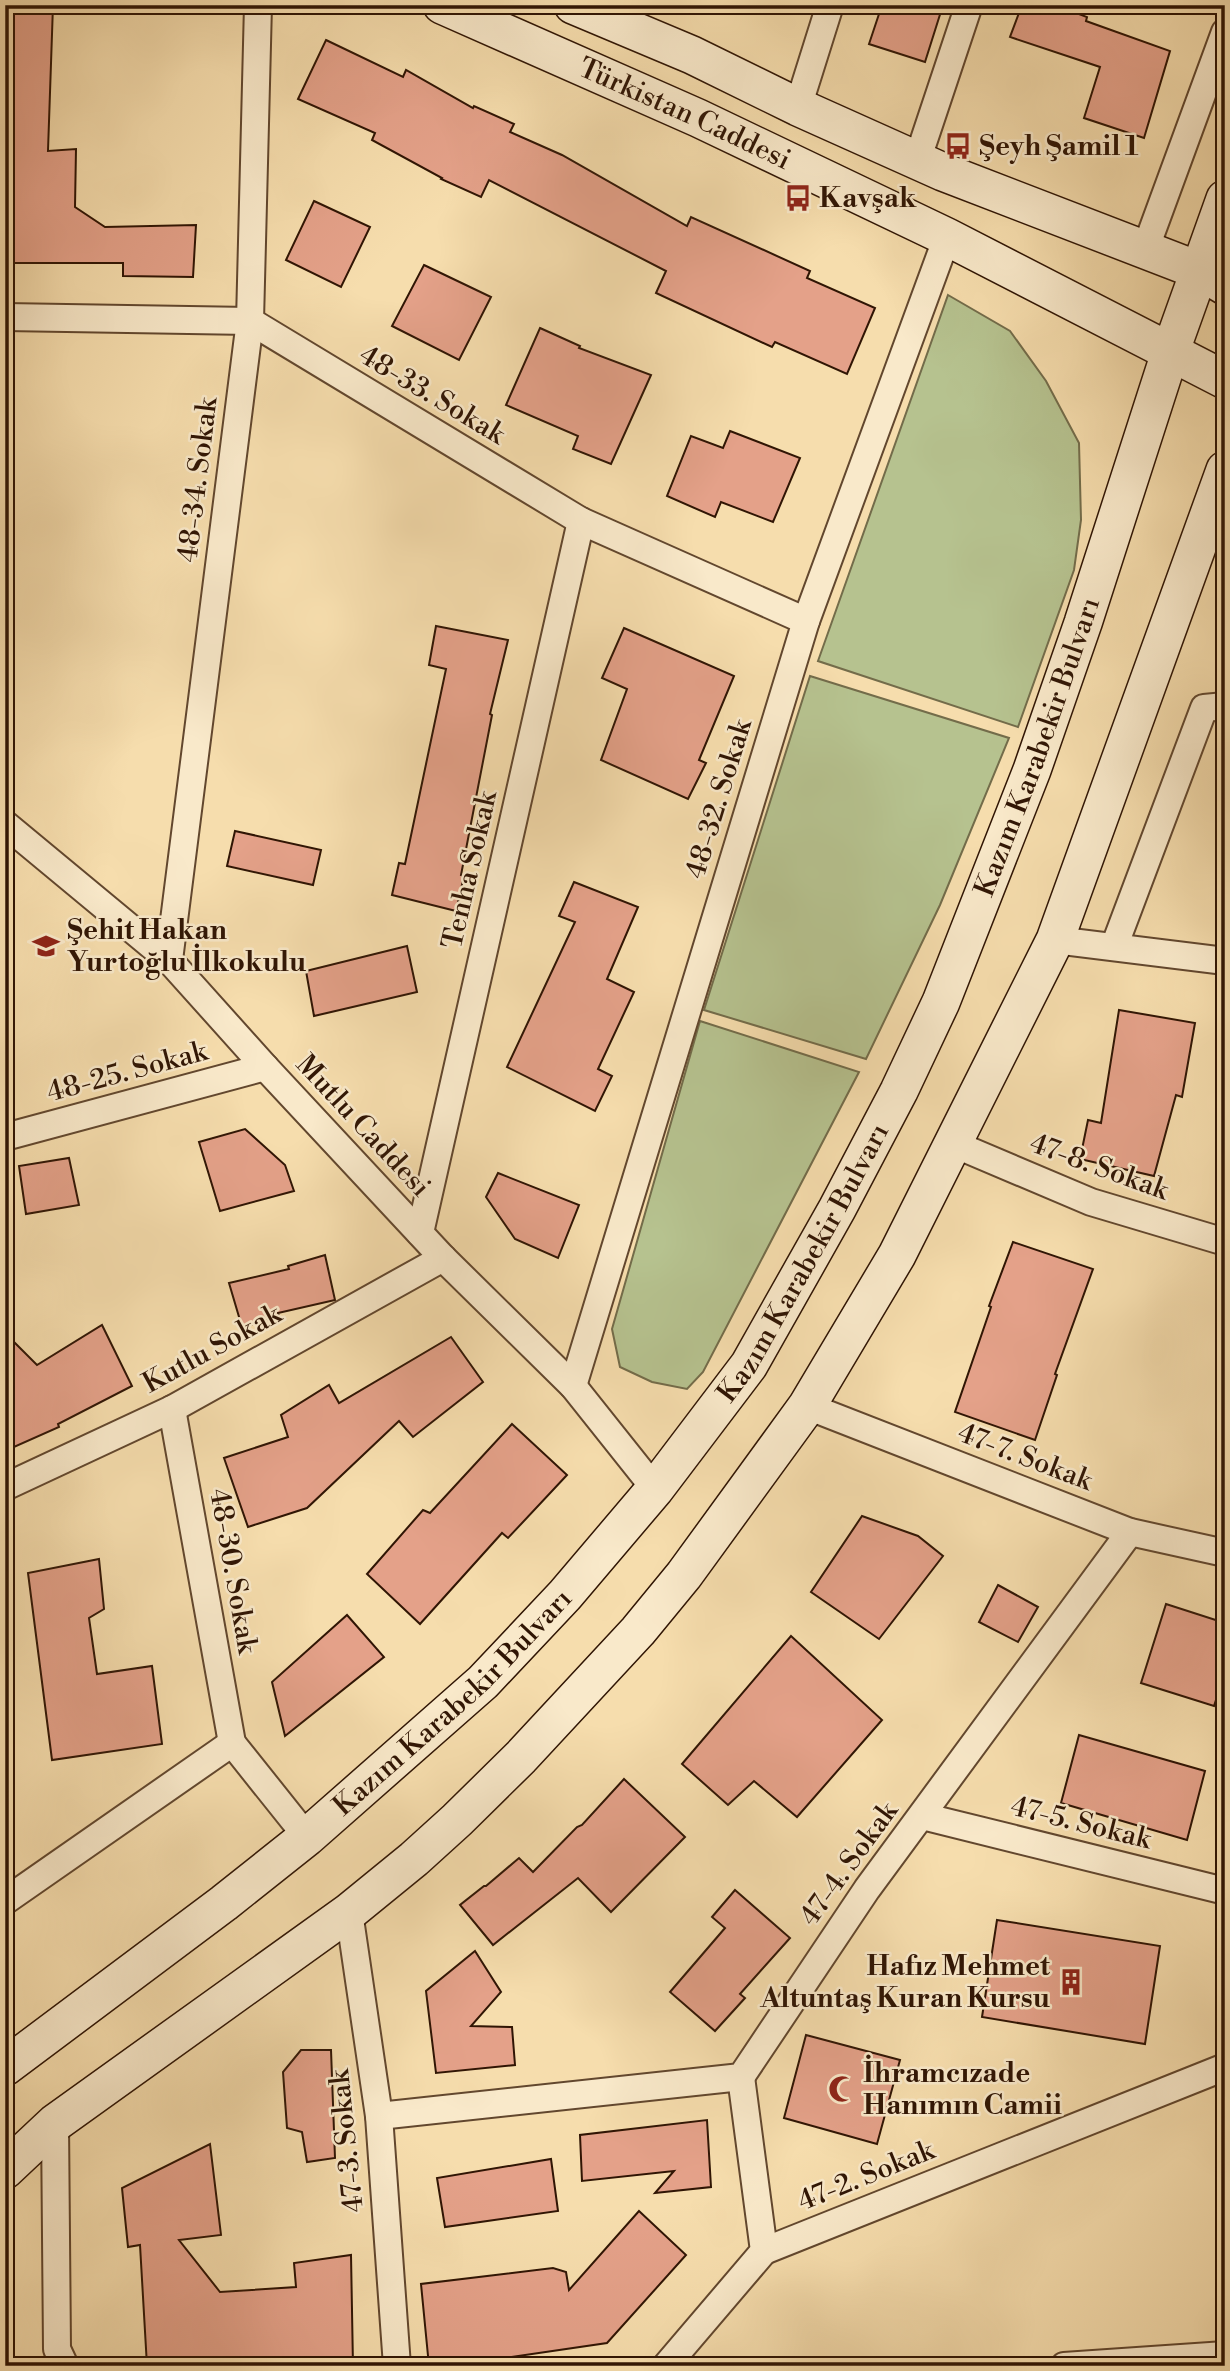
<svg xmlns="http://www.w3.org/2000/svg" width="1230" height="2371" font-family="'Libre Bodoni',serif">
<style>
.green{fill:#b6c28f;stroke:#736c4a;stroke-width:2}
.building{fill:#e4a189;stroke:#301504;stroke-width:2}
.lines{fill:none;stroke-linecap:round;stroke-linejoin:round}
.street-casing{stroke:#62472e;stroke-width:30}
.secondary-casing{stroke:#301504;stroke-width:40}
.street{stroke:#f9e9ca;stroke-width:26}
.secondary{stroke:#f9e9ca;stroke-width:37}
.labels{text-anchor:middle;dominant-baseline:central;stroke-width:5;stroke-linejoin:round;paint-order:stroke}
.street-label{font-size:28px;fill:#301504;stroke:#f9e9ca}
.poi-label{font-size:28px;font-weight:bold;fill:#301504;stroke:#f9e9ca;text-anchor:start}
</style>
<rect width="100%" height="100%" fill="#f6ddad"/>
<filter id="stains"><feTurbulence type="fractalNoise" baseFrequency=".00286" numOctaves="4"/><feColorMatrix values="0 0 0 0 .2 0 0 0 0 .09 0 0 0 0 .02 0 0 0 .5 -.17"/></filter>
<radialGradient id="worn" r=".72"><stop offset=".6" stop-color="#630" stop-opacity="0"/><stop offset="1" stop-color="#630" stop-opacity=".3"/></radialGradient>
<g class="green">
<polygon points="948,295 1010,331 1046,381 1079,443 1081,520 1074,570 1018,727 818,661"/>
<polygon points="810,676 1009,738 940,905 866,1059 704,1010"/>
<polygon points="700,1021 859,1072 703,1372 687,1389 652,1382 620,1367 612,1329"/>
</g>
<g class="building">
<polygon points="5,5 53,5 48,151 76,149 75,207 105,227 196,225 193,277 123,276 123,263 5,263"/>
<polygon points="882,5 943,5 925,62 869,44"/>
<polygon points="1022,5 1055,5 1087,17 1086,21 1170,51 1144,138 1084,118 1100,67 1010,37"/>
<polygon points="326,40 403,77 406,70 473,108 474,106 514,124 510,132 562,155 687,226 691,217 810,271 807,278 875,308 847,374 775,342 772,347 656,293 666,271 489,180 481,197 441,179 442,178 372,140 375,133 298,99"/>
<polygon points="314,201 370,227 341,287 286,260"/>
<polygon points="424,265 491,297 459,360 392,326"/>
<polygon points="540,328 580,346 579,348 651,375 611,464 573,449 578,436 506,405"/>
<polygon points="730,431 800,458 773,522 721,502 715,517 667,496 691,436 723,448"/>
<polygon points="436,626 508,640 490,714 492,715 461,875 464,876 456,911 392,895 399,863 405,864 446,669 429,665"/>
<polygon points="624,628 734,676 699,760 706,763 688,799 601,760 627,689 602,678"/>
<polygon points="235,831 321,850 313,885 227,866"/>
<polygon points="574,882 638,907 607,979 634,992 598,1069 612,1076 595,1111 507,1067 575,922 559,916"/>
<polygon points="407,946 417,992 314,1016 306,971"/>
<polygon points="1119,1010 1195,1023 1182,1097 1176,1095 1154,1176 1080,1159 1088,1120 1101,1123"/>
<polygon points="245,1129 285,1165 294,1191 220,1211 199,1142"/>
<polygon points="69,1158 79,1205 26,1214 19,1166"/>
<polygon points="498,1173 579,1205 558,1258 515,1239 486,1197"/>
<polygon points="1013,1242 1093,1269 1055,1374 1057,1375 1035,1440 955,1412 991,1307 989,1306"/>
<polygon points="325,1255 335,1300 278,1313 279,1317 242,1327 229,1283 289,1269 288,1266"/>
<polygon points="102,1325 132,1386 58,1424 59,1427 5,1451 5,1333 37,1365"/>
<polygon points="451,1337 483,1382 413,1437 399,1421 307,1508 248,1527 224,1458 288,1437 281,1415 329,1385 339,1403"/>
<polygon points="512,1424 567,1475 508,1538 502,1533 420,1624 367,1574 423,1510 430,1513"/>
<polygon points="862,1516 918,1536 943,1556 879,1639 811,1592"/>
<polygon points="99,1559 104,1609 89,1618 97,1674 152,1666 162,1744 52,1760 28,1573"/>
<polygon points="998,1585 1038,1607 1018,1642 979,1622"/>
<polygon points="1166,1604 1225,1623 1225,1672 1214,1706 1141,1683"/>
<polygon points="347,1615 384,1657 285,1736 272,1682"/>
<polygon points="791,1636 882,1720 797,1817 754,1781 728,1805 682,1764"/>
<polygon points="1079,1735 1205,1771 1187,1840 1061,1803"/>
<polygon points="624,1779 685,1837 611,1912 578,1878 493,1945 460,1905 484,1886 486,1886 519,1858 533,1872 577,1827 582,1825"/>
<polygon points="735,1890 790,1938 740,1994 745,1998 715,2031 670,1992 725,1928 712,1917"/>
<polygon points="997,1920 1160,1946 1145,2044 982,2017"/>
<polygon points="475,1951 501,1992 471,2026 512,2027 515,2065 436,2073 426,1991"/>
<polygon points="806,2035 900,2060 877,2144 784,2118"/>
<polygon points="301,2050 331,2050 335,2158 307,2162 302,2132 287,2128 283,2072"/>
<polygon points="707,2120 711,2187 655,2193 674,2171 582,2181 580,2135"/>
<polygon points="210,2144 221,2235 179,2240 220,2292 296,2287 294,2263 351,2255 353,2366 147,2366 140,2245 128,2247 122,2188"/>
<polygon points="551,2159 558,2211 445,2227 437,2178"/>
<polygon points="639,2211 686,2255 607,2343 497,2359 429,2366 421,2284 553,2268 566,2272 569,2290"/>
</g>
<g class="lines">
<defs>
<g id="street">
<polyline points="798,107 830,5"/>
<polyline points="917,161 969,5"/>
<polyline points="1145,250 1225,32"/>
<polyline points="5,317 250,321 581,521 806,621"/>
<polyline points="5,824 169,960 265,1067 443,1258 573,1386 655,1489"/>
<polyline points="1055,940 1225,961"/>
<polyline points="1114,947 1204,708 1225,706"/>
<polyline points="169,960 250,321 258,5"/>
<polyline points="5,1137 265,1067"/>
<polyline points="954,1144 1091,1202 1225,1242"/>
<polyline points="420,1233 581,521"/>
<polyline points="573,1386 806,621 947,237"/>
<polyline points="807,1406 1130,1532 1225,1553"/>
<polyline points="172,1409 232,1743"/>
<polyline points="5,1487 172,1409 443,1258"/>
<polyline points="922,1816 1225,1891"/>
<polyline points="5,1901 232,1743 307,1837"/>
<polyline points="349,1912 379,2116 397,2366"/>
<polyline points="379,2116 741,2077 867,1889 1130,1532"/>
<polyline points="55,2123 57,2349 65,2366"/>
<polyline points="764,2251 1225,2067"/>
<polyline points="666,2366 764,2251 741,2077"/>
<polyline points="1064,2366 1225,2355"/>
</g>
<g id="secondary">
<path id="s1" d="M 442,5 L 698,118 L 947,237 L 1225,380"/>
<polyline points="573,5 692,55 798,107 943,172 1200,271 1225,286"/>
<path id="s2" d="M 5,2067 L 224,1903 L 307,1837 L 483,1682 L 565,1595 L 655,1489 L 749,1365 L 837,1209 L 899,1091 L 941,1002 L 1032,770 L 1083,623 L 1170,353 L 1225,199"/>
<polyline points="5,2170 55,2123 349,1912 414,1859 457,1820 521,1757 638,1631 684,1575 807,1406 897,1255 1055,940 1225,470"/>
</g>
</defs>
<use href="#street" class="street-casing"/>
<use href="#secondary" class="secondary-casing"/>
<use href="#street" class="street"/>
<use href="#secondary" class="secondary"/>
</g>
<defs>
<symbol id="bus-bare" viewBox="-9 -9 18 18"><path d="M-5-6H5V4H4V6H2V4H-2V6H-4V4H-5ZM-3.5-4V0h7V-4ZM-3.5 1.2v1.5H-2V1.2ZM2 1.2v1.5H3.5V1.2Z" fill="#8f2418" stroke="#f9e9ca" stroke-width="2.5" paint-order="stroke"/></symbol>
<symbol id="school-bare" viewBox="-9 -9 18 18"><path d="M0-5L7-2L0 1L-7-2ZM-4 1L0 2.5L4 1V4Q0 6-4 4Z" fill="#8f2418" stroke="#f9e9ca" stroke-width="2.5" paint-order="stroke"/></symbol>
<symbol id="building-bare" viewBox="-9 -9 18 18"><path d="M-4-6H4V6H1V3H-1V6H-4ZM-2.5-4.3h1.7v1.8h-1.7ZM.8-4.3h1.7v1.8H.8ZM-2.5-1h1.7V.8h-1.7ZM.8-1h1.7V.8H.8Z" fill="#8f2418" stroke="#f9e9ca" stroke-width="2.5" paint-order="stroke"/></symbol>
<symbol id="mosque-bare" viewBox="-9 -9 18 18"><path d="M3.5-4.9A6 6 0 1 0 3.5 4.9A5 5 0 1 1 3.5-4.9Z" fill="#8f2418" stroke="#f9e9ca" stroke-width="2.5" paint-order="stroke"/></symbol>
</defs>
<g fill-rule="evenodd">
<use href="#bus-bare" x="939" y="127" width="38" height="38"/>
<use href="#bus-bare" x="779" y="179" width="38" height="38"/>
<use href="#school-bare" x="27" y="927" width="38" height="38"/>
<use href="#building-bare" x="1052" y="1963" width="38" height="38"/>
<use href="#mosque-bare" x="823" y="2070" width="38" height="38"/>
</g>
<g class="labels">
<g class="street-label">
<text stroke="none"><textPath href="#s1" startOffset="266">Türkistan Caddesi</textPath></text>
<text transform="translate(432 395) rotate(31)">48-33. Sokak</text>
<text transform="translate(198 480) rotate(-83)">48-34. Sokak</text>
<text stroke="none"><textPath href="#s2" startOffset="1712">Kazım Karabekir Bulvarı</textPath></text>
<text transform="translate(719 799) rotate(-73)">48-32. Sokak</text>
<text transform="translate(470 870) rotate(-77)">Tenha Sokak</text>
<text transform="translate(127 1072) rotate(-15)">48-25. Sokak</text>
<text transform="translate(363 1126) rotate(47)">Mutlu Caddesi</text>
<text transform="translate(1099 1167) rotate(20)">47-8. Sokak</text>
<text stroke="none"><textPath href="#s2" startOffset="1144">Kazım Karabekir Bulvarı</textPath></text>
<text transform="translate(212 1349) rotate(-29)">Kutlu Sokak</text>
<text transform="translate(1025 1457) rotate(21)">47-7. Sokak</text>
<text transform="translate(233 1571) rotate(80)">48-30. Sokak</text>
<text stroke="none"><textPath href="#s2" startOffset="578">Kazım Karabekir Bulvarı</textPath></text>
<text transform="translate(1081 1823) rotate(14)">47-5. Sokak</text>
<text transform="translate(849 1864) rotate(-54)">47-4. Sokak</text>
<text transform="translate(347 2141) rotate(-96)">47-3. Sokak</text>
<text transform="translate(866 2176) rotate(-22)">47-2. Sokak</text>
</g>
<g class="poi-label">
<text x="979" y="146">Şeyh Şamil 1</text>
<text x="819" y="198">Kavşak</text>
<text x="67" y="930">Şehit Hakan<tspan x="67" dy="32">Yurtoğlu İlkokulu</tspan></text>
<text x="1050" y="1966" text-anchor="end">Hafız Mehmet<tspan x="1050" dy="32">Altuntaş Kuran Kursu</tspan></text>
<text x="863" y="2073">İhramcızade<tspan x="863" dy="32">Hanımın Camii</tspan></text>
</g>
</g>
<rect width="1230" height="2371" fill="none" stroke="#f6ddad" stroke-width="28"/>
<rect x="7" y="7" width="1216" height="2357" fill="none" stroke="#301504" stroke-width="3.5"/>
<rect x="14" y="14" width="1202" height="2343" fill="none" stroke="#301504" stroke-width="2"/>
<rect width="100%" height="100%" filter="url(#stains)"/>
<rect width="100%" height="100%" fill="url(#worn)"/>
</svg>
